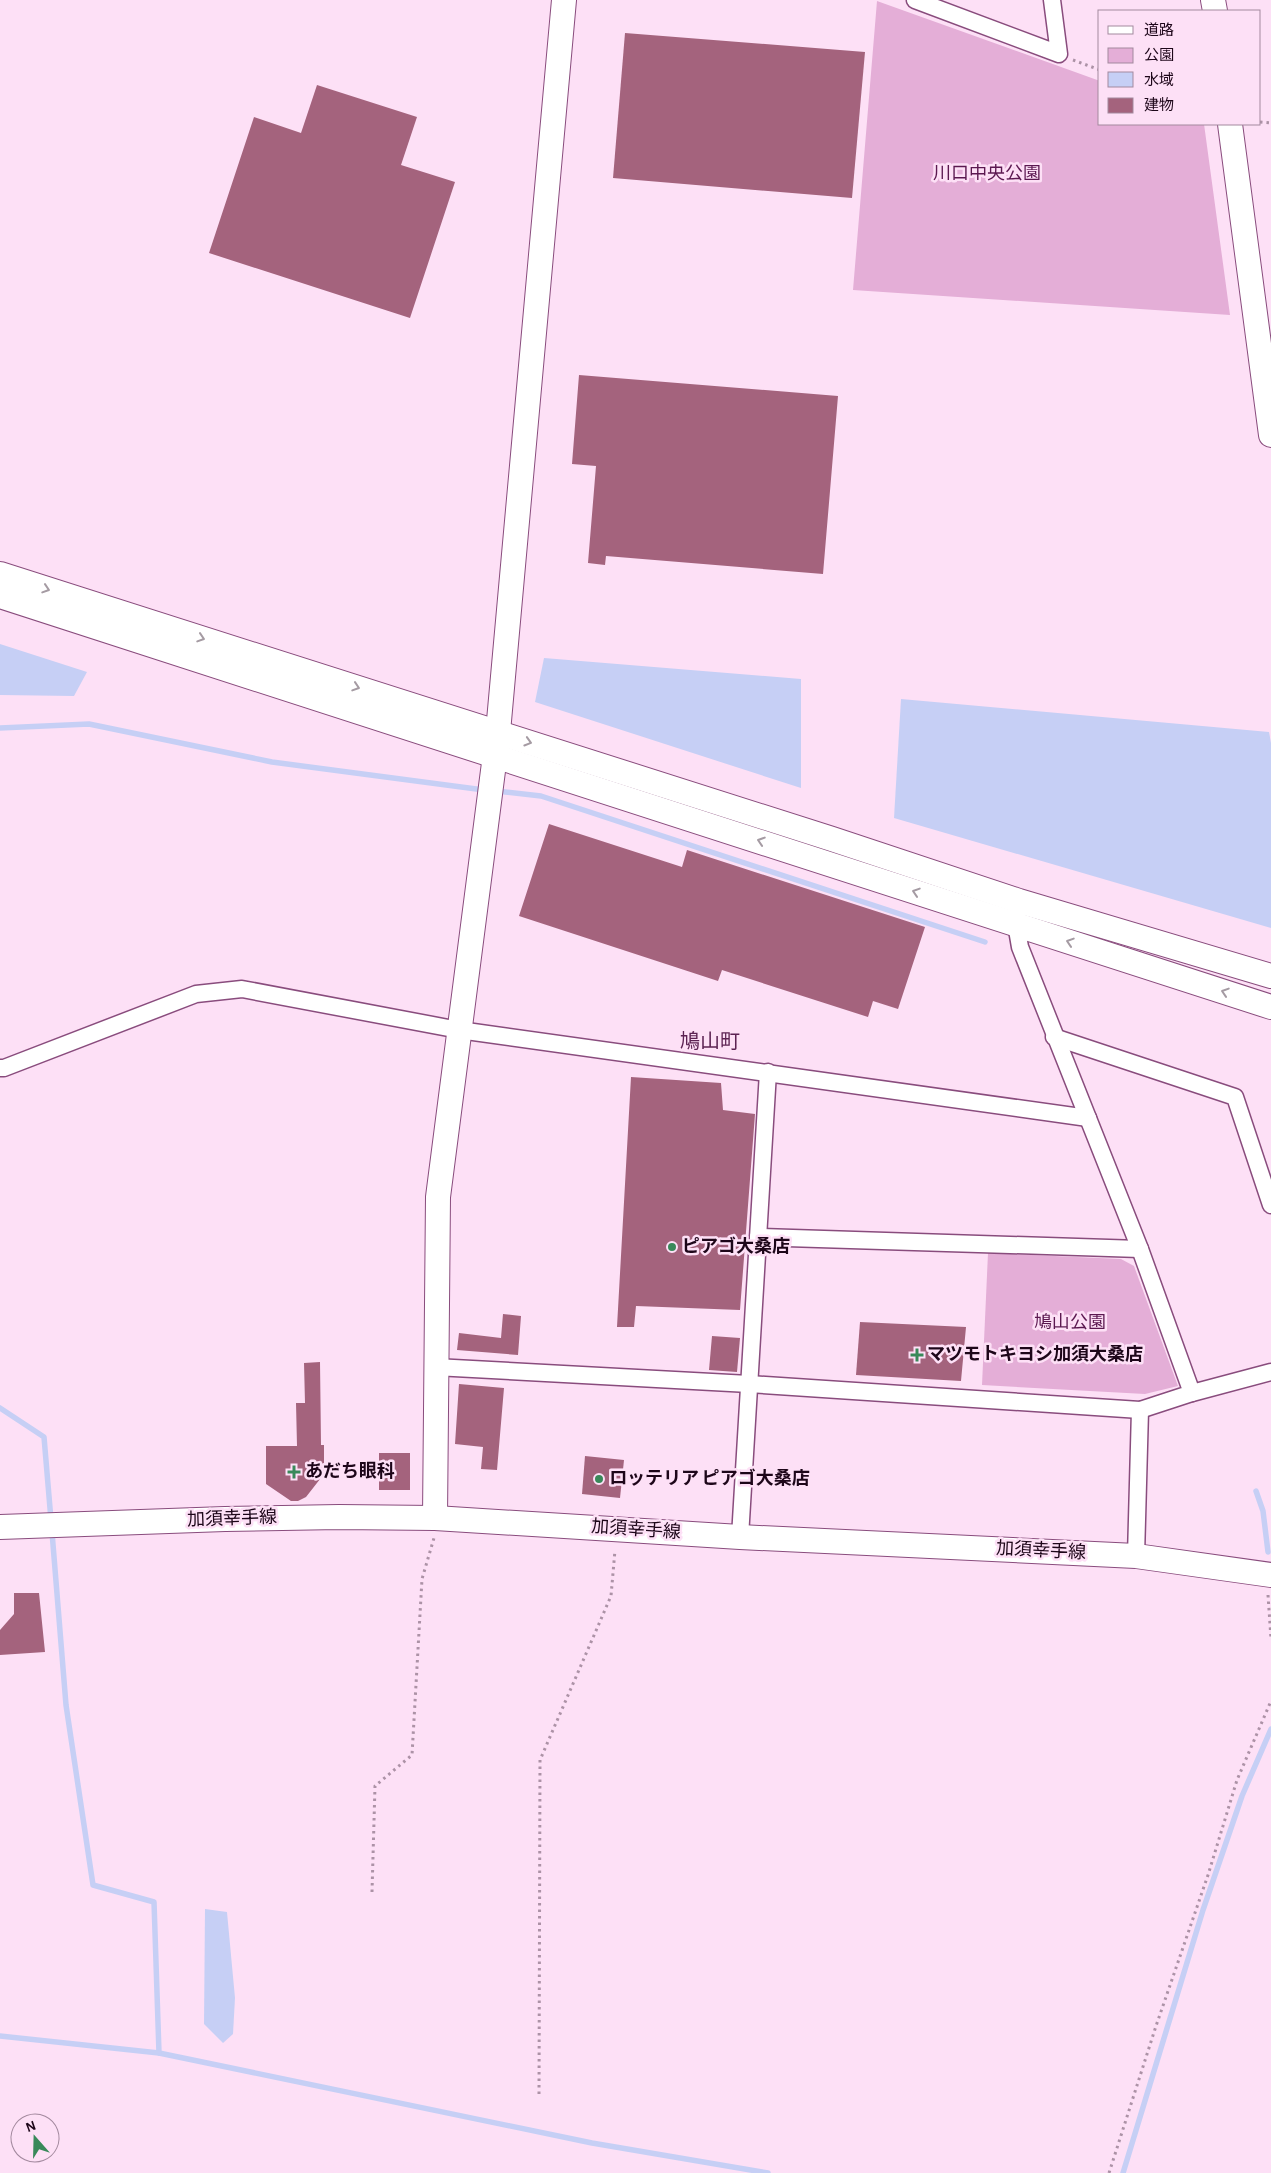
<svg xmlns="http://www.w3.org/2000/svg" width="1271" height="2173" font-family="'Alegreya Sans','Noto Sans JP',sans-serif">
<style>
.green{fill:#e4aed7}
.water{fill:#c6cff5}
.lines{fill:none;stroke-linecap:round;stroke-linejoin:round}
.stream{stroke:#c6cff5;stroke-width:5.5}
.building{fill:#a4637d}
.street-casing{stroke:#894c7d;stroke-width:19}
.secondary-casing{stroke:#894c7d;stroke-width:26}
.path{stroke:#ac92a6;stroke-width:3;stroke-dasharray:2.5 4;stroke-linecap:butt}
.street{stroke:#fff;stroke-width:16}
.secondary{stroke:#fff;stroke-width:24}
.oneway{stroke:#a59ba3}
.poi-dot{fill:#39895a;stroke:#fde0f6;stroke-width:2}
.labels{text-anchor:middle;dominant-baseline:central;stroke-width:5;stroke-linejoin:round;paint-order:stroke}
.park-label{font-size:18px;fill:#5b1850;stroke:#fde0f6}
.poi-label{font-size:18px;font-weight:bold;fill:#1d0619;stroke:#fde0f6;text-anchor:start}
.street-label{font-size:18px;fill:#1d0619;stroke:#fde0f6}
.quarter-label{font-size:20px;fill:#5c2252;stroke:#fde0f6}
</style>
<rect width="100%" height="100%" fill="#fde0f6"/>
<g class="green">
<polygon points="877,1 1100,81 1100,124 1204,124 1230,315 853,290"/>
<polygon points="988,1253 1121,1259 1134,1266 1178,1386 1145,1394 982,1385"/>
</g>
<g class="water">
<polygon points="0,644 87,672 74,696 0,695"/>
<polygon points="544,658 801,679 801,788 535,702"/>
<polygon points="901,699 1269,732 1271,743 1271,928 894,818"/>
<polygon points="205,1909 227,1912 235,1998 233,2034 223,2043 204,2024"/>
</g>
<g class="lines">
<g class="stream">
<polyline points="0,728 89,724 272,762 484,790"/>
<polyline points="496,791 541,796 985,942"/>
<polyline points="0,1408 44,1437 51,1520"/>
<polyline points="1256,1491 1263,1511 1268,1552"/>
<polyline points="52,1532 66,1705 93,1885 154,1902 159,2053 592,2143 768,2173"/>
<polyline points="0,2036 159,2053"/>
<polyline points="1123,2173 1203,1910 1242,1796 1271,1729"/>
</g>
</g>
<g class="building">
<polygon points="625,33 865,52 852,198 613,178"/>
<polygon points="317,85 417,117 401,165 455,182 410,318 209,253 254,117 301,133"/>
<polygon points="579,375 838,396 823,574 606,556 605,565 588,563 596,466 572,464"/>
<polygon points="549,824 682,867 687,850 925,927 898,1009 873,1001 868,1017 722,970 718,981 519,916"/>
<polygon points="631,1077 721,1083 723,1110 755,1114 740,1310 636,1306 634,1327 617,1327"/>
<polygon points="503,1314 521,1316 518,1355 457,1350 459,1333 501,1338"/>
<polygon points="860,1322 966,1327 961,1381 856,1375"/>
<polygon points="712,1336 740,1338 737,1372 709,1370"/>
<polygon points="320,1362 321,1445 324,1445 324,1474 306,1497 298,1501 291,1501 266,1484 266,1446 297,1446 296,1403 305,1403 304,1363"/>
<polygon points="459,1384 504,1388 497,1470 481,1469 483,1447 455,1444"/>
<rect x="379" y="1453" width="31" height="37"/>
<polygon points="585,1456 624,1460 620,1498 582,1494"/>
<polygon points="14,1593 39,1593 45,1652 0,1655 0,1630 14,1614"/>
</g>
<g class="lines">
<defs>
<g id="street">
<polyline points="915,0 1059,54 1052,0"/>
<polyline points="1054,1037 1235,1097 1271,1205"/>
<polyline points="0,1068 4,1068 196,994 242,989 459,1030 1088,1118"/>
<polyline points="758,1237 1140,1249"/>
<polyline points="435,1367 749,1384 1140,1410 1192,1393 1140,1249 1020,947 1016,924 1017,916"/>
<polyline points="1192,1393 1271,1372"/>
<polyline points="740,1537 768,1072"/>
<polyline points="1136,1556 1140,1410"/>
</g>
<g id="secondary">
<polyline points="1213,0 1215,11"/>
<polyline points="1230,124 1271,435"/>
<polyline points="0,574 832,839 1019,901 1271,976"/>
<polyline points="0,596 1271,1007"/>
<polyline points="435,1518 438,1197 498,732 564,0"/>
<polyline points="0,1527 225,1519 339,1517 435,1518 740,1537 1136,1556 1271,1575"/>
</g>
</defs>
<use href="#street" class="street-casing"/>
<use href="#secondary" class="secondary-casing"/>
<g class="path">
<polyline points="1073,60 1100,70"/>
<polyline points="1260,122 1271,123"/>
<polyline points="1268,1595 1271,1639"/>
<polyline points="372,1892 375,1786 412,1755 422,1579 434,1538"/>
<polyline points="539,2094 540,1760 611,1596 615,1550"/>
<polyline points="1109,2173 1156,2026 1208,1875 1237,1780 1271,1701"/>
</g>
<use href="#street" class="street"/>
<use href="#secondary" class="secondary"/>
</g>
<defs><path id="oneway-chevron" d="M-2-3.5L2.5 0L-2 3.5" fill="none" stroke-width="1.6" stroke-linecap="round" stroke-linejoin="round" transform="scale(1.25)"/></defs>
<g class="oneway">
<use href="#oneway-chevron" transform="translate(46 589) rotate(18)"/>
<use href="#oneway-chevron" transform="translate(201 638) rotate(18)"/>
<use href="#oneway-chevron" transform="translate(356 687) rotate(18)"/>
<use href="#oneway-chevron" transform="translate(528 742) rotate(17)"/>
<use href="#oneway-chevron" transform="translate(761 841) rotate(-162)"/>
<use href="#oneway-chevron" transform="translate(916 892) rotate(-162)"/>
<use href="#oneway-chevron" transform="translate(1070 942) rotate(-162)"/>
<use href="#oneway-chevron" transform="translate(1225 992) rotate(-162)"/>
</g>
<g class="poi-dot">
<circle cx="672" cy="1247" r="5"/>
<path d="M914.5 1347.5h5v5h5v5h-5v5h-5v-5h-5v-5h5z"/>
<path d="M291.5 1464.5h5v5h5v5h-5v5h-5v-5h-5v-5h5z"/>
<circle cx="599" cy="1479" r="5"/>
</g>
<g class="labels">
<g class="park-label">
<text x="987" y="174">川口中央公園</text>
<text x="1070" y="1323">鳩山公園</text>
</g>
<g class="poi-label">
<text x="682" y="1247">ピアゴ大桑店</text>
<text x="927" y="1355">マツモトキヨシ加須大桑店</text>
<text x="305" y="1472">あだち眼科</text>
<text x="609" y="1479">ロッテリア ピアゴ大桑店</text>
</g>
<g class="street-label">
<text transform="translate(232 1519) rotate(-2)">加須幸手線</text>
<text transform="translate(636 1530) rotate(4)">加須幸手線</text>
<text transform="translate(1041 1551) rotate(3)">加須幸手線</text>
</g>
<g class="quarter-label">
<text x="710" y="1042">鳩山町</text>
</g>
</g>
<rect x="1098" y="10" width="162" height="115" fill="#fde0f6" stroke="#a3899e"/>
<rect x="1108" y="26" width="25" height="8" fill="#ffffff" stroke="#a3899e"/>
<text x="1144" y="35" font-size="15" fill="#1d0619">道路</text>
<rect x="1108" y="48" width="25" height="15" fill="#e4aed7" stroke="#a3899e"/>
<text x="1144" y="60" font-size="15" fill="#1d0619">公園</text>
<rect x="1108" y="72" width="25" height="15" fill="#c6cff5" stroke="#a3899e"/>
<text x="1144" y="85" font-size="15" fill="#1d0619">水域</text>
<rect x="1108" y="98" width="25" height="15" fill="#a4637d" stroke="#a3899e"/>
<text x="1144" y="110" font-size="15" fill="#1d0619">建物</text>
<g transform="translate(35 2138) rotate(340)"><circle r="24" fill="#fde0f6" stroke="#a3899e"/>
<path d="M0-4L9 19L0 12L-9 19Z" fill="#39895a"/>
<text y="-8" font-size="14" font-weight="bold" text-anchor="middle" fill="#1d0619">N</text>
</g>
</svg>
